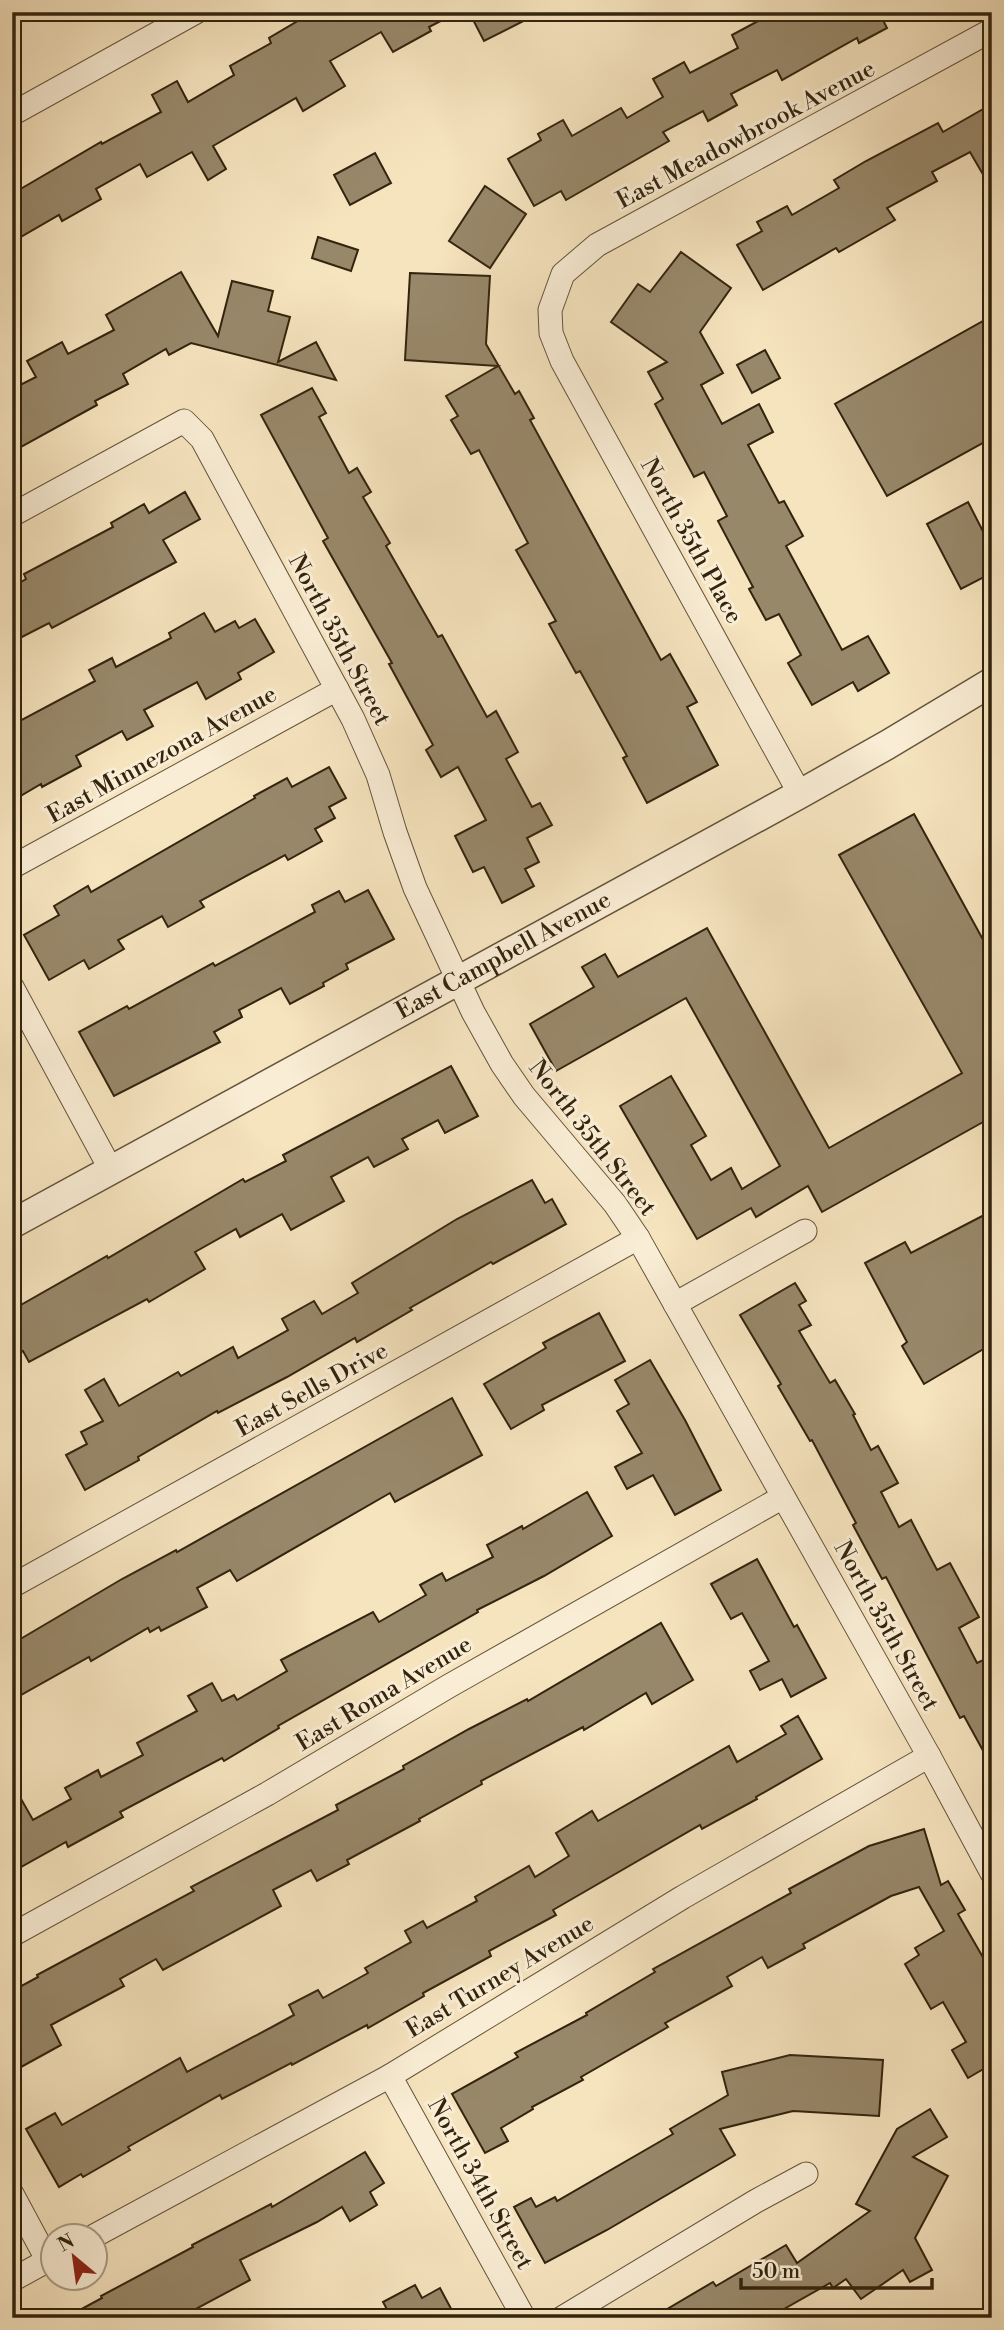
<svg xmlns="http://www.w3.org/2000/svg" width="1004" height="2330" font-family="'Libre Bodoni',serif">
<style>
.building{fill:#98886a;stroke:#33240e;stroke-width:2}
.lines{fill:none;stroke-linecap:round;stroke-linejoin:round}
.minor-casing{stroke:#64543a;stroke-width:25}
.tertiary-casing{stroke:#64543a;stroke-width:31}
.minor{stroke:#f9edd5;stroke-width:23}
.tertiary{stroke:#f9edd5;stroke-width:28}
.labels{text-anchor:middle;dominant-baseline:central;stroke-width:6;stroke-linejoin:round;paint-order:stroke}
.street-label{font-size:24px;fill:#33240e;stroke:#f9edd5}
</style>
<rect width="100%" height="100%" fill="#f6e4bf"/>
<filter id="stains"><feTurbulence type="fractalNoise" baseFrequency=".00286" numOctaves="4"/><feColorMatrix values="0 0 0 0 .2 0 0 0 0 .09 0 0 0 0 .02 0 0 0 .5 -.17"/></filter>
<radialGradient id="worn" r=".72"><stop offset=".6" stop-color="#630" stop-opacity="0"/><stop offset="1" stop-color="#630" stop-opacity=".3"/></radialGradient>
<g class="building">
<polygon points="313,12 458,12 429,27 431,31 393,52 381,32 330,61 345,86 303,111 296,98 213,146 226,169 208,180 192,152 147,177 140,164 96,189 101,199 62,221 59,215 12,242 12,194 101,142 102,144 161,112 152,95 177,81 188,102 234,75 230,66 271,43 269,38"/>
<polygon points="469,12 541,12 484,41"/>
<polygon points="756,12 879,12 887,28 859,43 857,38 782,80 777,70 731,94 737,105 708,121 703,111 663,132 669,141 566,200 561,191 534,206 508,159 541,140 538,134 563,120 572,136 621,108 627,118 663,97 653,79 684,62 690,73 738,48 732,35 760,20"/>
<polygon points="992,104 992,190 970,152 932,172 937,181 887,208 895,220 839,252 836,248 763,290 737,245 762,231 757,222 787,206 792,215 839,188 834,180 866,161 938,123 943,132"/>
<polygon points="375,153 391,183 350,205 334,175"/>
<polygon points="485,186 526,214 490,268 449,241"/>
<polygon points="318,237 358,250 351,271 312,258"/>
<polygon points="681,252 731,288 700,332 723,373 701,385 722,424 759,404 773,432 748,445 779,503 784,501 803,536 786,546 842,650 868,636 889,673 858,691 853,682 812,705 788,663 801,655 779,614 766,620 749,589 753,587 718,521 727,516 704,472 694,477 655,404 663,399 648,372 667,362 611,322 638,284 650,292"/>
<polygon points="181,272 218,336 232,281 273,291 268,311 290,317 278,362 316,342 336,380 191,343 169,355 166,349 123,374 128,384 95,401 97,405 21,447 18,442 12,445 12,389 36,377 27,361 62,342 68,354 114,330 106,315"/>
<polygon points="410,273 490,276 486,344 515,394 519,391 534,418 530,420 661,660 670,654 697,702 687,707 718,765 647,803 623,758 627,756 580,671 576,673 549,624 556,621 516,550 528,543 479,450 471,454 451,420 458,416 446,396 498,366 405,360"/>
<polygon points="992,316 992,438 887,496 835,404"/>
<polygon points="765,350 780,378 752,393 737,365"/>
<polygon points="312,388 326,413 319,417 349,473 357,468 371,492 363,497 390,543 386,546 438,637 442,635 487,717 496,711 518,752 506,759 532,807 540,803 552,825 527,838 539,862 525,869 534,886 502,903 484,867 473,872 455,836 486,820 458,767 441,777 426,750 433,745 389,664 392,663 323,541 328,538 261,415"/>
<polygon points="185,492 200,519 163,540 176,562 52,628 49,623 12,642 12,587 26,579 24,574 113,527 111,523 144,504 149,513"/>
<polygon points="968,502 992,549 992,573 961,589 927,524"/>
<polygon points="204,613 215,632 235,621 239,628 255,619 274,652 238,673 241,679 206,699 197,682 144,710 153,726 127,740 122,731 76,756 81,766 42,787 41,784 12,801 12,725 95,681 89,670 112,658 116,667 171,638 169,633"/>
<polygon points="329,767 346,798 329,807 335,818 315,829 322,841 288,860 285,855 200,901 204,907 168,927 162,916 118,940 124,949 89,969 84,960 49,980 24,935 59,915 54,906 88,886 91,892 255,798 254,796 287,778 292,787"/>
<polygon points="914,814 992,956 992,1117 822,1212 808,1186 756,1217 751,1208 697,1239 620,1106 671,1076 706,1136 691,1145 711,1180 731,1168 742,1189 780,1166 686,998 556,1071 530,1024 594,987 582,967 605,954 618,977 707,928 829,1148 962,1073 839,855"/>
<polygon points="368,890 394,939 346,964 348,969 323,983 324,986 290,1004 281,988 239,1010 242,1017 214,1032 220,1042 114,1096 79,1032 127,1006 129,1009 213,963 215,966 315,912 312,905 339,891 345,902"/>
<polygon points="451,1066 478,1116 445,1133 438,1120 402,1139 408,1149 374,1167 368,1157 331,1177 344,1201 291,1230 282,1214 240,1237 236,1229 195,1252 205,1269 149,1302 147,1299 29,1362 23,1351 12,1357 12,1310 107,1256 108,1258 243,1179 245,1182 286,1161 283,1155"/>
<polygon points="532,1180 545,1203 552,1199 566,1224 493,1264 491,1262 410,1308 412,1310 357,1342 355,1338 287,1377 218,1413 217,1411 138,1457 139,1460 85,1490 66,1455 87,1444 81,1432 103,1421 85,1390 104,1379 119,1406 178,1372 181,1376 233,1347 238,1358 288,1330 282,1319 314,1301 322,1314 358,1293 352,1283 457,1219"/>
<polygon points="992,1211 992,1344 924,1384 902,1346 907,1342 865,1263 905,1242 911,1253"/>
<polygon points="795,1283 806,1301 799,1305 811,1325 799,1331 830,1383 835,1380 855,1414 853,1415 871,1450 878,1446 898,1483 881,1492 899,1527 911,1520 937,1570 950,1563 979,1617 959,1628 977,1663 992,1656 992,1767 964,1716 960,1718 886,1577 882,1579 853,1525 856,1523 812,1440 810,1441 778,1386 781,1384 740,1315"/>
<polygon points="599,1313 625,1361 542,1405 544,1410 511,1429 484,1384 546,1348 543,1343"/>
<polygon points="650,1360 685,1420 721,1490 675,1515 653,1475 627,1489 615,1467 642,1453 617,1411 629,1404 615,1380"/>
<polygon points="452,1398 482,1455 395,1502 390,1493 237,1581 230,1570 197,1588 207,1607 161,1631 159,1627 150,1632 148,1628 91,1661 89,1657 12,1700 12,1644 122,1579 176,1550 177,1552"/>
<polygon points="587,1492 612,1536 544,1576 477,1610 478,1612 278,1726 279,1728 224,1761 222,1758 120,1812 123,1817 68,1847 66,1842 12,1872 12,1783 33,1820 71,1799 65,1788 98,1770 101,1777 143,1755 137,1743 197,1711 188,1696 212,1683 222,1701 234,1695 237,1700 287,1671 281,1660 373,1612 379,1622 426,1595 420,1585 442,1573 446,1581 493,1557 487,1545 522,1526 523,1529"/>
<polygon points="757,1559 794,1627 797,1625 826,1678 791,1697 782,1679 760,1690 750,1671 769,1661 742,1613 731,1619 711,1584"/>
<polygon points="661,1623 693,1680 652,1704 646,1693 584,1730 583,1727 481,1781 482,1784 419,1819 420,1821 347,1860 349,1864 317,1881 311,1870 273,1890 281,1906 163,1970 156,1959 120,1979 124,1986 51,2025 61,2045 12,2072 12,1991 38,1977 37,1975 194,1891 191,1887 338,1810 336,1805 404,1769 403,1766 469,1729 527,1699 528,1701"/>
<polygon points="798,1716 822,1759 756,1797 757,1799 702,1829 700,1825 553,1910 556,1915 489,1951 491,1956 423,1993 424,1996 368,2028 367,2025 292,2065 291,2063 222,2099 220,2095 128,2147 130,2150 83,2177 81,2174 59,2187 26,2129 55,2113 62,2125 180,2058 187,2072 272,2027 294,2015 289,2005 318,1990 323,1998 368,1973 365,1968 411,1942 405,1931 423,1921 427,1928 477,1901 475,1897 529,1866 535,1877 569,1856 556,1833 592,1811 598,1821 729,1746 737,1762 786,1734 781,1726"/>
<polygon points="924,1829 941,1885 948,1881 965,1910 958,1914 992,1973 992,2064 968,2078 952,2050 966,2042 943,2002 931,2009 905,1964 919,1955 915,1948 944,1931 919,1887 891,1896 803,1944 805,1948 768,1968 762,1957 727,1977 732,1986 665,2023 668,2027 581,2077 583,2080 532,2107 533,2109 501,2128 508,2141 485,2153 452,2094 518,2057 515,2053 587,2015 586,2013 655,1972 653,1969 791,1893 789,1889 869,1846"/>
<polygon points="790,2055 883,2060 879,2116 793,2111 720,2129 735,2155 607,2230 545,2263 514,2207 531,2198 536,2207 555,2197 557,2201 673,2134 670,2129 728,2095 722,2072"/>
<polygon points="930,2109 947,2137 913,2157 948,2176 915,2238 932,2270 910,2282 903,2270 861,2299 846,2279 833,2288 830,2283 768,2318 652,2318 713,2282 716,2286 786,2245 797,2263 870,2211 856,2204 897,2129"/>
<polygon points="365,2152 384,2183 370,2192 377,2205 350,2221 342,2207 317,2222 240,2260 250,2280 179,2318 65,2318 102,2298 101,2296 193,2247 192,2245 271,2204 272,2207"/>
<polygon points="415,2285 422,2298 440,2288 456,2318 384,2318 390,2315 383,2302"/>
</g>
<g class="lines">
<defs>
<g id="minor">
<polyline points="12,114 196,12"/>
<polyline points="12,515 184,421 202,439 353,719 378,775 395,832 415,888 473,1012 502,1064 524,1096 615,1204 638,1238 929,1756 992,1873"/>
<polyline points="800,794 562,361 551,333 550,310 563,274 597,245 992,30"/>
<polyline points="12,867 337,689"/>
<polyline points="12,987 111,1170"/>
<polyline points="675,1304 805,1231"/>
<polyline points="12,1586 638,1238"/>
<polyline points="12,1935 267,1794 449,1686 783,1497"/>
<polyline points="390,2076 524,2318"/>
<polyline points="12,2194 48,2261"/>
<polyline points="94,2236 390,2076 683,1897 929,1756"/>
<polyline points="12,2280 52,2258"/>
<polyline points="562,2318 756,2201 806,2174"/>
</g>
<g id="tertiary">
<path id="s1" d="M 12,1224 L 800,794 L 887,745 L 992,682"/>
</g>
</defs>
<use href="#minor" class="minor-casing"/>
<use href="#tertiary" class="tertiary-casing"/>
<use href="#minor" class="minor"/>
<use href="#tertiary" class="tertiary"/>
</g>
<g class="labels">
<g class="street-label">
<text transform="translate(746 135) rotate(-28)">East Meadowbrook Avenue</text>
<text transform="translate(691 541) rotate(61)">North 35th Place</text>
<text transform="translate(339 640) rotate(62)">North 35th Street</text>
<text transform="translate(162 755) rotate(-29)">East Minnezona Avenue</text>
<text stroke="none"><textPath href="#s1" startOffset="560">East Campbell Avenue</textPath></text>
<text transform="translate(592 1138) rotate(52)">North 35th Street</text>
<text transform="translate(312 1390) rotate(-29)">East Sells Drive</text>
<text transform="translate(886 1626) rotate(61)">North 35th Street</text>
<text transform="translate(384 1694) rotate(-31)">East Roma Avenue</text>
<text transform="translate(500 1977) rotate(-31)">East Turney Avenue</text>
<text transform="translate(480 2184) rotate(61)">North 34th Street</text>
</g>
</g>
<rect width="1004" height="2330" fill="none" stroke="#f6e4bf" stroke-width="42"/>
<rect x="14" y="14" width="976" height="2302" fill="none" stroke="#33240e" stroke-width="3.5"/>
<rect x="21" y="21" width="962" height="2288" fill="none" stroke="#33240e" stroke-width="2"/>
<g transform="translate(74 2257) rotate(331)"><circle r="33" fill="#f9edd5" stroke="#aa9d85" stroke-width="2"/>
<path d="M0-5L12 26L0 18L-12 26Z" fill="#8f2418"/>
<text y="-10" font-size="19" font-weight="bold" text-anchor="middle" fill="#33240e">N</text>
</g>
<path d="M741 2278v10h191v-10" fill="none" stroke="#33240e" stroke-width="3.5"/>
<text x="752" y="2278" font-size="21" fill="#33240e" stroke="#f9edd5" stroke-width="5" paint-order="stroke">50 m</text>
<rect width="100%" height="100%" filter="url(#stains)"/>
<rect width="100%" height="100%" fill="url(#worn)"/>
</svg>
